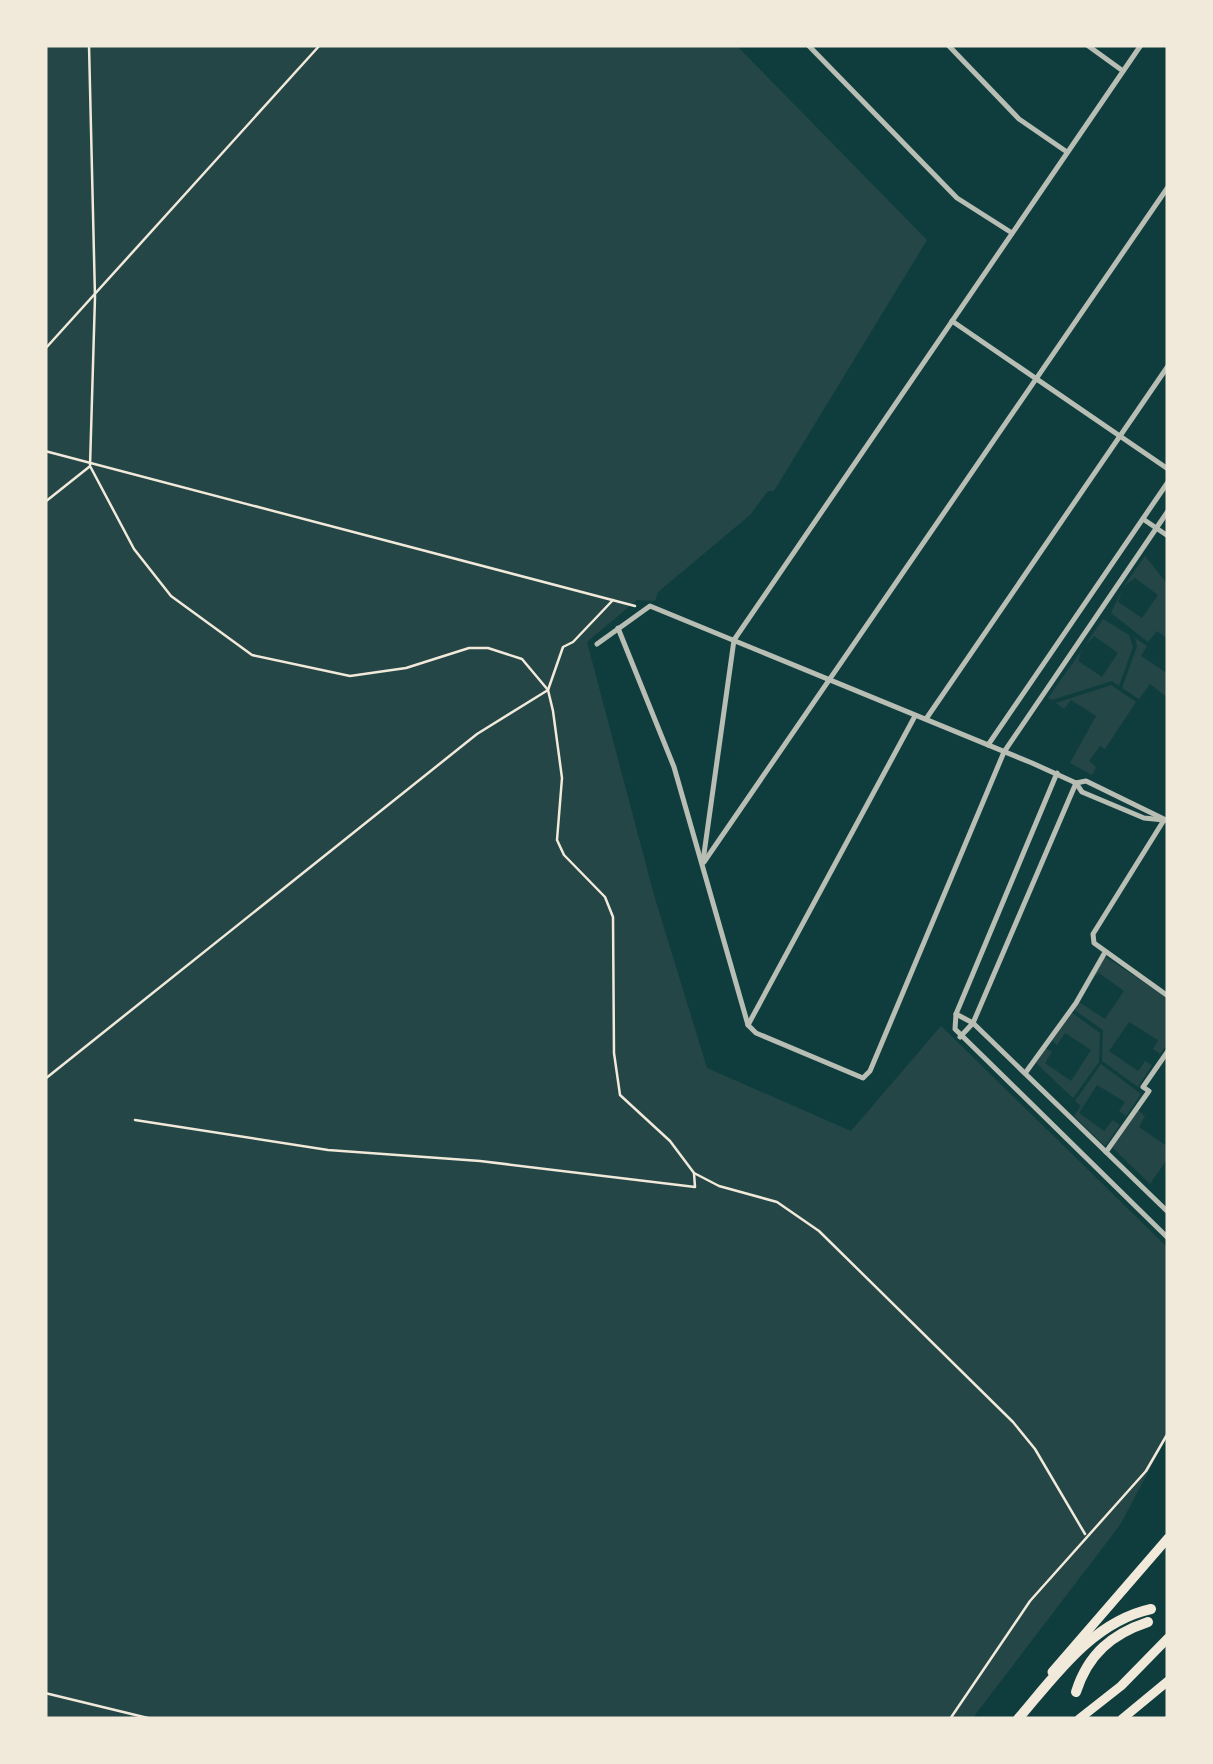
<svg xmlns="http://www.w3.org/2000/svg" width="1213" height="1764" font-family="'PT Sans',sans-serif">
<style>
.green{fill:#244646}
.lines{fill:none;stroke-linecap:round;stroke-linejoin:round}
.path{stroke:#f1e9da;stroke-width:2.5}
.minor{stroke:#b8beb3;stroke-width:5}
.trunk{stroke:#f1e9da;stroke-width:9}
.motorway{stroke:#f1e9da;stroke-width:10}
</style>
<rect width="100%" height="100%" fill="#0f3d3e"/>
<g class="green">
<polygon points="45,45 736,45 927,240 774,491 768,491 750,515 658,592 655,601 637,600 587,642 654,895 707,1068 851,1131 941,1026 1168,1248 1168,1435 1120,1525 972,1719 45,1719"/>
<polygon points="1145,556 1168,585 1168,639 1157,631 1148,642 1111,613 1122,590 1118,602 1142,618 1158,595 1135,578 1124,586"/>
<polygon points="1103,619 1129,635 1133,647 1119,686 1112,681 1052,700 1048,698 1082,650 1078,661 1102,677 1118,653 1094,636 1085,645"/>
<polygon points="1135,638 1147,646 1141,656 1165,672 1168,669 1168,698 1150,684 1139,699 1122,688 1137,646"/>
<polygon points="1111,685 1136,702 1105,749 1100,746 1089,761 1096,767 1092,775 1070,763 1096,716 1071,700 1064,709 1056,703"/>
<polygon points="1104,956 1168,998 1168,1043 1160,1054 1153,1049 1158,1040 1129,1022 1109,1051 1138,1071 1145,1061 1152,1065 1138,1087 1102,1061 1103,1030 1073,1009 1079,1002 1105,1019 1124,991 1099,973 1089,981"/>
<polygon points="1071,1012 1100,1033 1099,1062 1073,1098 1036,1063 1046,1048 1052,1052 1045,1063 1071,1081 1091,1050 1065,1033 1057,1045 1051,1040"/>
<polygon points="1101,1064 1141,1094 1126,1116 1119,1111 1125,1102 1097,1085 1079,1113 1104,1131 1113,1120 1120,1125 1105,1146 1074,1116 1081,1106 1075,1101"/>
<polygon points="1138,1110 1145,1116 1139,1127 1165,1145 1168,1142 1168,1158 1150,1184 1112,1147"/>
</g>
<g class="lines">
<g class="path">
<polyline points="89,45 95,297 90,466 134,549 171,596 252,655 350,676 406,668 469,648 488,648 522,659 548,690 553,711 562,778 557,840 564,855 605,897 613,917 614,1053 620,1095 670,1141 694,1173 719,1186 777,1202 819,1231 1013,1422 1035,1449 1085,1534"/>
<polyline points="45,349 320,45"/>
<polyline points="45,451 635,606"/>
<polyline points="45,502 89,467"/>
<polyline points="45,1079 477,734 548,690 563,647 573,642 613,600"/>
<polyline points="135,1120 328,1150 480,1161 695,1187 694,1173"/>
<polyline points="45,1693 152,1719"/>
<polyline points="950,1719 1030,1601 1146,1471 1168,1433"/>
<polyline points="1165,1719 1168,1716"/>
</g>
<g class="minor">
<polyline points="808,45 957,198 1012,233"/>
<polyline points="948,45 1019,119 1067,152"/>
<polyline points="1087,45 1123,71"/>
<polyline points="952,321 1168,469"/>
<polyline points="1143,519 1168,536"/>
<polyline points="618,628 674,767 748,1025 756,1033 863,1078 870,1071 1004,752 1168,511"/>
<polyline points="597,644 650,606 1032,763 1076,783 1082,792 1144,818 1164,820"/>
<polyline points="926,719 1168,366"/>
<polyline points="988,745 1168,482"/>
<polyline points="1057,773 956,1014 955,1029 1168,1238"/>
<polyline points="1076,783 973,1023 1168,1212"/>
<polyline points="1076,783 1086,781 1168,821"/>
<polyline points="1164,820 1093,934 1094,943 1168,996"/>
<polyline points="703,861 734,640 1141,45"/>
<polyline points="704,862 1168,187"/>
<polyline points="956,1014 973,1023 960,1037"/>
<polyline points="748,1025 915,716"/>
<polyline points="1026,1072 1076,1003 1104,954"/>
<polyline points="1106,1152 1149,1091 1143,1087 1168,1051"/>
</g>
<g class="trunk">
<polyline points="1052,1672 1168,1538"/>
<polyline points="1079,1719 1121,1686 1168,1638"/>
<polyline points="1122,1719 1168,1681"/>
</g>
<g class="motorway">
<path d="M 1076,1692 C 1088,1654 1112,1634 1148,1622"/>
<path d="M 1018,1719 C 1055,1676 1092,1622 1151,1609"/>
</g>
</g>
<rect width="1213" height="1764" fill="none" stroke="#f1e9da" stroke-width="95"/>
</svg>
